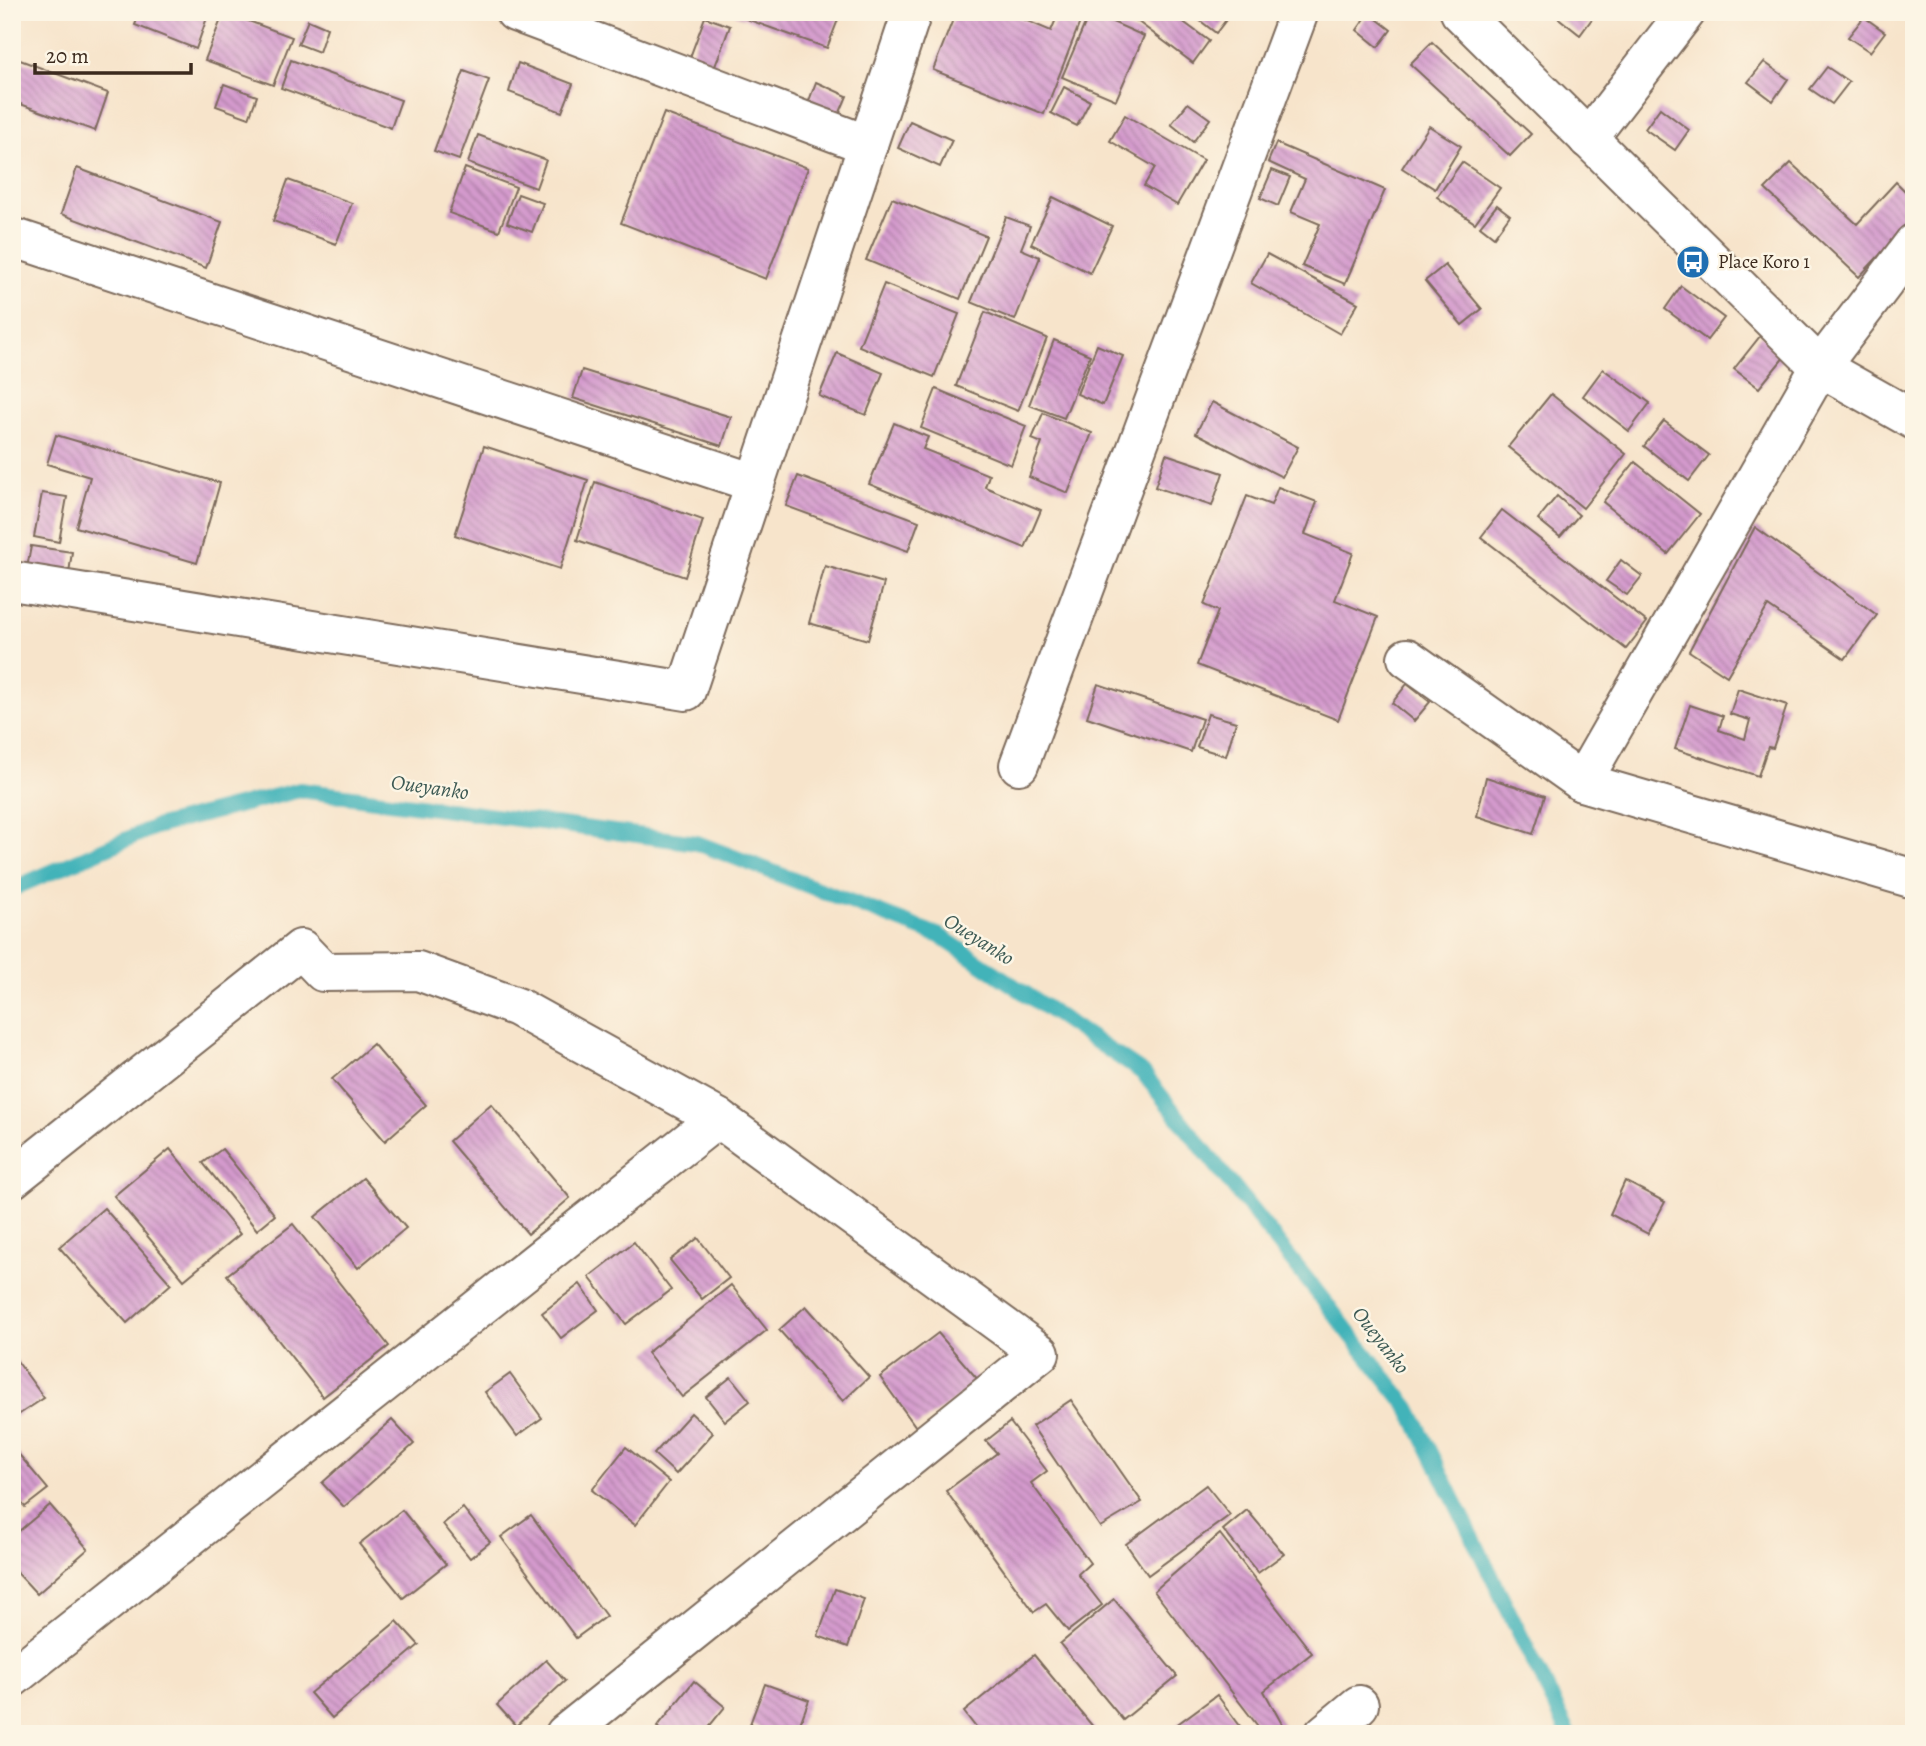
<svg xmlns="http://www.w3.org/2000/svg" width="1926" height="1746" font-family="Alegreya,serif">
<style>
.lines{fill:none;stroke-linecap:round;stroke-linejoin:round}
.stream{stroke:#42b3b9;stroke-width:16}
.building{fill:url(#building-back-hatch)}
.minor-casing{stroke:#7d6b5b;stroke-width:42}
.tertiary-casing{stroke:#7d6b5b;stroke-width:42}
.minor{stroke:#fff;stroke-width:38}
.tertiary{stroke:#fff;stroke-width:38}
.labels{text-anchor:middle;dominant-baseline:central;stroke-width:5;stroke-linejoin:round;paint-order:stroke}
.poi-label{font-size:19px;fill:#3b2a1e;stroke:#fcf5e5;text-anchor:start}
.water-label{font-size:21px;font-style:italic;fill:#3d5a54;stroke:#fcf5e5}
</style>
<defs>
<pattern id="building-back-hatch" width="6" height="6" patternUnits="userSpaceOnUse" patternTransform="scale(1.75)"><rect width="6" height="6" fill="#d49acd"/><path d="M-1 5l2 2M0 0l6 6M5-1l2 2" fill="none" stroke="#ad7ea6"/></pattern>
</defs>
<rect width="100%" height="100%" fill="#fcf5e5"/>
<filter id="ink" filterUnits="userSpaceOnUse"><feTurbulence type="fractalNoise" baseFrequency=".0143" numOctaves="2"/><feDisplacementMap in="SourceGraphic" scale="14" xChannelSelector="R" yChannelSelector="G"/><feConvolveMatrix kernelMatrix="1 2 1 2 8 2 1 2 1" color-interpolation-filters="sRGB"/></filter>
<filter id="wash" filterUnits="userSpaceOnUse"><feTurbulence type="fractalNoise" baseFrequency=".00686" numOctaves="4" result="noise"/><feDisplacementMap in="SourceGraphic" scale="28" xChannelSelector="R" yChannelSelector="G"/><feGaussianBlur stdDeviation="1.57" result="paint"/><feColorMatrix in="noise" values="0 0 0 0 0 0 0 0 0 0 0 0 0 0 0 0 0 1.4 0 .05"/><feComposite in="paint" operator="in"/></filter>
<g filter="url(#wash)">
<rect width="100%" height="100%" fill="#f7e4cb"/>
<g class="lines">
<polyline class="stream" points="12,889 155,827 300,790 697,843 940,936 1143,1073 1409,1408 1569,1734"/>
</g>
<g id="blocks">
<g class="building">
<polygon points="140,12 209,12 196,49 135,25"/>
<polygon points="224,12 292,37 273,85 205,60"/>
<polygon points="736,12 841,12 827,48 735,15"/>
<polygon points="956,12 1006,12 1051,31 1059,12 1084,12 1044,114 933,70"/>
<polygon points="1090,12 1144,36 1116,100 1062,77"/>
<polygon points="1125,12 1170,12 1209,41 1193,63"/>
<polygon points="1189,12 1232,12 1216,33"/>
<polygon points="1551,12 1597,12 1580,35"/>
<polygon points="1369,13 1391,30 1378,47 1357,30"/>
<polygon points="705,17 730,26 714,69 689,60"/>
<polygon points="1864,17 1885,32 1870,52 1848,37"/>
<polygon points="308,20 327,28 319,52 298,44"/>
<polygon points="1432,42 1531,134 1510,156 1410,64"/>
<polygon points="12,57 108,93 95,131 12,101"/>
<polygon points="291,60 401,100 391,128 281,88"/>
<polygon points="1764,62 1788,79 1773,101 1748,82"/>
<polygon points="518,63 573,84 562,112 509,92"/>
<polygon points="1827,67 1849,82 1832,104 1810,89"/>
<polygon points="464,71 489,80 459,160 434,151"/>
<polygon points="816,82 847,96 836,122 806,109"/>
<polygon points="224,84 257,96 249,118 216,106"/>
<polygon points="1064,87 1090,101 1077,126 1051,113"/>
<polygon points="1188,103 1210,119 1193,142 1171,124"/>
<polygon points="1660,108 1689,130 1675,150 1645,129"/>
<polygon points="664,113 808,168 766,279 621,223"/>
<polygon points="1125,115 1203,160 1177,205 1144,186 1155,167 1110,141"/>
<polygon points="910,121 952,140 940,167 898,148"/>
<polygon points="1429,126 1461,146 1435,189 1402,168"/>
<polygon points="478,135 546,160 536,188 468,163"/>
<polygon points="1276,143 1385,190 1345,284 1302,266 1320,224 1291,212 1305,179 1268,162"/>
<polygon points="1462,162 1500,188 1475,223 1437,197"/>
<polygon points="1791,163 1857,224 1896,182 1914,200 1914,218 1859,277 1765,189"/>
<polygon points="77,168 222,222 206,268 61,214"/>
<polygon points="465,168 516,187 499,231 449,213"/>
<polygon points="1272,170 1290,177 1278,206 1260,198"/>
<polygon points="288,180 352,203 336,244 273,221"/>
<polygon points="518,194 543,203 532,232 507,223"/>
<polygon points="1053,197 1112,226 1090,273 1031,244"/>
<polygon points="892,198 986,236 960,299 866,260"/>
<polygon points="1497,205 1510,215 1494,237 1480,226"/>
<polygon points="1006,217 1030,226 1021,249 1040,257 1015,320 971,302"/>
<polygon points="1267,254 1358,303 1340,334 1251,283"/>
<polygon points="1445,265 1482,309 1462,325 1425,281"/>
<polygon points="884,284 959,314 934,377 859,346"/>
<polygon points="1681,286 1724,318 1707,340 1665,309"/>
<polygon points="985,312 1047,338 1018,411 956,386"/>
<polygon points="1761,335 1785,356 1759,388 1734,369"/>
<polygon points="1054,340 1090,355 1064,418 1029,405"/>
<polygon points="1097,345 1123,356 1103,405 1077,394"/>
<polygon points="837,353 883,373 866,415 819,396"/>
<polygon points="1603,369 1650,403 1629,431 1583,396"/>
<polygon points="582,370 731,417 722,446 573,398"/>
<polygon points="936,389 1026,426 1011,465 921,428"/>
<polygon points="1551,394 1626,454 1583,508 1508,447"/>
<polygon points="1212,402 1298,447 1282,477 1196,433"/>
<polygon points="1043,413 1092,433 1068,493 1029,477 1042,443 1032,439"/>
<polygon points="1664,421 1709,455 1689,481 1644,446"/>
<polygon points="894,423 928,437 923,449 989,475 985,487 1041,510 1025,548 869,484"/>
<polygon points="56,435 220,483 197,563 76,527 90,477 47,464"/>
<polygon points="484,446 588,480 560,569 455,535"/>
<polygon points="1166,454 1223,473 1212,506 1155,487"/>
<polygon points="1635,462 1700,514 1668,554 1603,502"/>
<polygon points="798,476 919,521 908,551 786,506"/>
<polygon points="595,482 703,520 685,577 577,540"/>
<polygon points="1278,487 1317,502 1305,534 1353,553 1335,600 1378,617 1338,720 1197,665 1218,611 1204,605 1247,496 1271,505"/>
<polygon points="42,493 67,497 59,542 34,537"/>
<polygon points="1557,496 1579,515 1560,537 1538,519"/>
<polygon points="1502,510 1647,622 1626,649 1481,537"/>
<polygon points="1755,527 1877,615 1845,659 1768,606 1727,676 1689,651"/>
<polygon points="31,546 72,552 69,573 27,568"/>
<polygon points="1621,560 1642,576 1627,595 1606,581"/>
<polygon points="825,566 884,583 868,640 809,623"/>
<polygon points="1098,684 1202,719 1191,752 1087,717"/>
<polygon points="1407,684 1430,702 1414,721 1392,703"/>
<polygon points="1738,689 1787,705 1773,748 1768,747 1758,776 1675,749 1690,705 1723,716 1719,730 1745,739 1750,720 1730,714"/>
<polygon points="1208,714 1236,722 1226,756 1197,747"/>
<polygon points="1486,777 1545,796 1533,834 1477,816"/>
<polygon points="373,1044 426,1105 385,1141 332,1079"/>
<polygon points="491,1104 570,1198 528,1234 449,1141"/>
<polygon points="170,1149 240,1234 184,1280 114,1196"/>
<polygon points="222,1149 275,1215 257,1230 203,1163"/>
<polygon points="363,1178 406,1228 358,1268 315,1217"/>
<polygon points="1625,1181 1665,1202 1648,1234 1610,1214"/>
<polygon points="104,1208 171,1284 127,1323 59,1247"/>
<polygon points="293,1224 389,1346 323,1397 227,1275"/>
<polygon points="698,1238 729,1278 702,1299 670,1260"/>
<polygon points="634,1242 671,1290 626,1324 589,1277"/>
<polygon points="580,1284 598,1310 561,1338 542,1313"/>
<polygon points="731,1285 767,1330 682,1397 647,1353"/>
<polygon points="806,1306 869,1377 843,1401 779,1330"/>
<polygon points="938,1333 980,1382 916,1427 880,1377"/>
<polygon points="12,1354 44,1398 12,1419"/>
<polygon points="510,1374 542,1418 517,1436 485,1392"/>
<polygon points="731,1377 750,1401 725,1421 706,1397"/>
<polygon points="1071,1400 1142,1502 1100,1527 1032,1426"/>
<polygon points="691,1413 713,1433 676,1474 654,1454"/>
<polygon points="392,1420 414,1444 344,1507 322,1483"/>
<polygon points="1010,1422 1047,1471 1031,1483 1090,1563 1078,1574 1102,1605 1068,1631 1046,1604 1034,1612 946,1491 997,1453 986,1441"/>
<polygon points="626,1447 669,1482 635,1525 592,1490"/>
<polygon points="16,1451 48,1489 25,1507 12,1492 12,1454"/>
<polygon points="1206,1485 1230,1515 1148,1575 1126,1544"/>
<polygon points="50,1505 88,1549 37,1594 12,1567 12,1537"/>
<polygon points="463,1508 490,1542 470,1558 443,1524"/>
<polygon points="402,1510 446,1564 403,1598 359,1544"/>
<polygon points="1247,1510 1284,1554 1258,1573 1223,1530"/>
<polygon points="531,1515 606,1616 576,1638 501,1537"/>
<polygon points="1220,1534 1312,1653 1264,1691 1283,1726 1272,1734 1264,1734 1154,1591"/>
<polygon points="835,1589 864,1599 848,1647 818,1636"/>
<polygon points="1114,1599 1177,1676 1123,1720 1060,1644"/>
<polygon points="397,1621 419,1645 332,1718 310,1693"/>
<polygon points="1034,1655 1099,1734 981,1734 964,1712"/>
<polygon points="546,1660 565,1681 516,1726 497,1705"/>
<polygon points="694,1681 725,1707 703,1734 666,1734 657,1727"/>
<polygon points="765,1684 809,1700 796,1734 777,1734 750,1724"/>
<polygon points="1217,1695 1246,1734 1164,1734"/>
</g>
</g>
</g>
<g filter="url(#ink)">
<use href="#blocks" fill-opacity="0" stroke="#7d6b5b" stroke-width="2"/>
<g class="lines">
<defs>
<g id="minor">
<polyline points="515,12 868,145"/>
<polyline points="1588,139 1686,12"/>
<polyline points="12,237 755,483"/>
<polyline points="12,581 686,691 912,12"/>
<polyline points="1407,658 1582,782 1914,879"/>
<polyline points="1019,765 1299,12"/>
<polyline points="1582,782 1820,367 1914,243"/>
<polyline points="12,1179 301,949 323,972 418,971 517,1007 718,1118 1040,1353 565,1734"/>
<polyline points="12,1678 718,1118"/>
<polyline points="1324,1734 1359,1705"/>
</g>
<polyline id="tertiary" points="1460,12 1820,367 1914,420"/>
</defs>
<use href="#minor" class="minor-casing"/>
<use href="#tertiary" class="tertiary-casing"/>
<use href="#minor" class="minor"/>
<use href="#tertiary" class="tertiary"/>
</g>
</g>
<defs>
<symbol id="bus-disc" viewBox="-11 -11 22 22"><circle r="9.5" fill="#1f6fb2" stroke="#fcf5e5"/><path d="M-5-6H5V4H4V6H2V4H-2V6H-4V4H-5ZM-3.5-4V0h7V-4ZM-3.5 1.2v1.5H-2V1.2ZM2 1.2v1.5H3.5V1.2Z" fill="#fff"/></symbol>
</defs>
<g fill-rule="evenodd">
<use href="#bus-disc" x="1674" y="243" width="38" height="38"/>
</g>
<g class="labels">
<g class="poi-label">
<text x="1718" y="262">Place Koro 1</text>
</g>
<g class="water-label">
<text transform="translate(430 787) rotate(8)">Oueyanko</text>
<text transform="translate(979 939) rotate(32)">Oueyanko</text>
<text transform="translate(1381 1340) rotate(52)">Oueyanko</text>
</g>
</g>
<rect width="1926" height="1746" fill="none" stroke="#fcf5e5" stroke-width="42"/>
<path d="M35 63v10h156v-10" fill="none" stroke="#3b2a1e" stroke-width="3.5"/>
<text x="46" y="63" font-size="21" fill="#3b2a1e" stroke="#fcf5e5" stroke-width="5" paint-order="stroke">20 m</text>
</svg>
